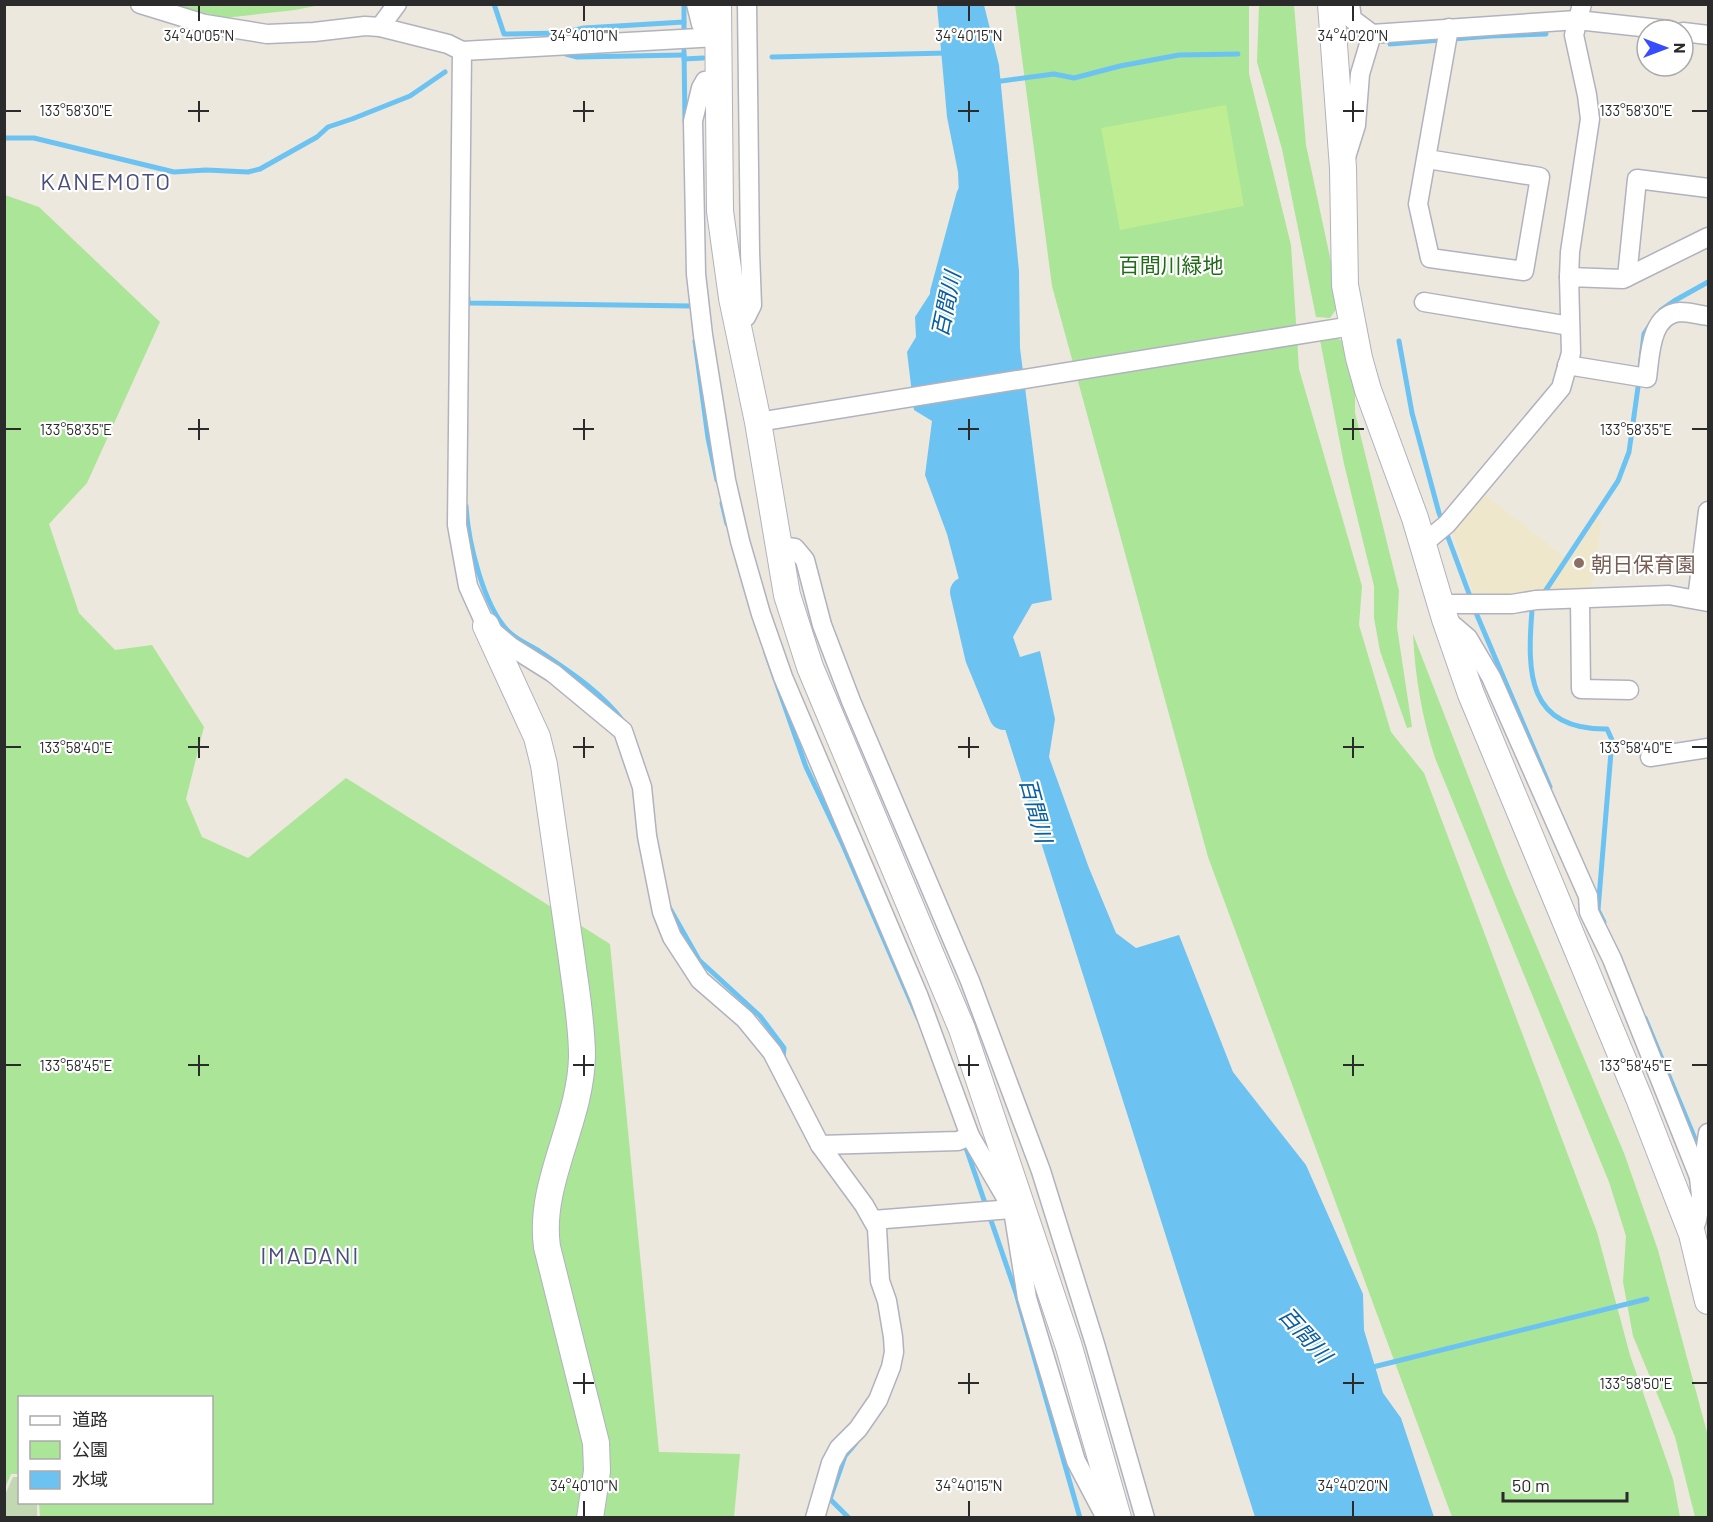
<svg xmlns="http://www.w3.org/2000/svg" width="1713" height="1522" font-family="Barlow,'Noto Sans JP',sans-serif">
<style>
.education{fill:#efe7cc}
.green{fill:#abe597}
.cemetery{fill:#c2d8b3}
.pitch{fill:#bfed93}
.water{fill:#6cc3f2}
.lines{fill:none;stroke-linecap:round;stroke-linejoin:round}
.stream{stroke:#6cc3f2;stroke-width:5}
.river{stroke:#6cc3f2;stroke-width:30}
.street-casing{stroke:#b1b2bf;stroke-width:21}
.secondary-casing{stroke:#b1b2bf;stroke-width:28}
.street{stroke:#fff;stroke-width:18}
.secondary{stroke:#fff;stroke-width:26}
.ticks{fill:none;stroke:#2b2b2b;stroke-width:2}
.education-dot{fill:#8d6e63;stroke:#fff;stroke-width:2}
.labels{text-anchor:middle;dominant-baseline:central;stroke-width:4.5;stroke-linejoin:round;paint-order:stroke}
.park-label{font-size:21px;fill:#226b18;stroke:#fff}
.education-label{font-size:21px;fill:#785e54;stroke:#fff;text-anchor:start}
.water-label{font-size:22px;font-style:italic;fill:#095fa1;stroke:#fff}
.quarter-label{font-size:24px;letter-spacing:1.5px;fill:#4a4e7d;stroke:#fff}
.ticks-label{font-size:15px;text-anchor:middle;fill:#2b2b2b;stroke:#fff;stroke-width:4.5;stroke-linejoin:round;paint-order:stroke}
</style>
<rect width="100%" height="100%" fill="#ede8dd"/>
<polygon class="education" points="1482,492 1570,561 1596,519 1602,520 1591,592 1549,592 1541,589 1536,596 1475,598 1451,529"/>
<g class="green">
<polygon points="175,5 175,4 320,5 295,10 224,18"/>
<polygon points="1015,5 1249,5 1249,74 1291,245 1299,369 1362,586 1359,625 1391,732 1424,773 1597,1232 1630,1355 1673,1479 1680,1517 1452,1517 1208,857 1052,286"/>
<polygon points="1259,5 1294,5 1306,145 1340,304 1330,318 1316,317 1282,149 1257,62"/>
<polygon points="5,195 39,207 160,322 87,483 49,524 79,613 115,650 152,645 204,727 186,799 202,837 248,858 346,778 610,944 659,1452 740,1454 734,1517 40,1517 39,1503 212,1502 212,1398 20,1398 19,1474 11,1474 5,1488"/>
<polygon points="1335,337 1348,344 1355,372 1355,413 1399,591 1397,627 1412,727 1407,728 1380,651 1374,618 1374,586 1344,464 1320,340"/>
<path d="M 1413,634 L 1507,876 L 1624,1153 L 1658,1250 L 1708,1436 L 1708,1517 L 1695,1517 L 1675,1437 L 1633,1336 L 1623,1282 L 1626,1236 L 1609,1182 L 1435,758 C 1422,717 1415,677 1413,634 Z"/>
</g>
<polygon class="cemetery" points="13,1477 19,1477 20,1502 37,1503 37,1517 5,1517 5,1495"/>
<polygon class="pitch" points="1226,105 1244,206 1120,230 1101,128"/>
<polygon class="water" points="937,5 984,5 999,65 1019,271 1020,348 1052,600 1032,604 1013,637 1020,657 1040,651 1055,719 1049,757 1089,868 1116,933 1136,948 1179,935 1233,1072 1306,1165 1363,1294 1364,1330 1383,1393 1401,1418 1434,1517 1255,1517 966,606 947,534 925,475 932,421 914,410 907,352 916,337 915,317 961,246 958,172 947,117"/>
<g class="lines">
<g class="stream">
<polyline points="494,4 504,34 562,33 584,28 684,22"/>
<polyline points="684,30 684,4"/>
<polyline points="1390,44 1491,36 1546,34"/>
<polyline points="684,51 685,122"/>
<polyline points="566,54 577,57 684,55"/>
<polyline points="772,57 948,53"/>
<polyline points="684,59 703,58"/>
<polyline points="994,82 1054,74 1074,78 1120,66 1179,55 1238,54"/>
<polyline points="4,138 34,138 174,172 206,170 248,172 260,169 317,137 328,127 352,119 410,96 445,72"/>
<polyline points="468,298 468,303 692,306"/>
<polyline points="1661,310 1674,301 1708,282"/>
<polyline points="695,341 708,438 717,480"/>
<polyline points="1399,341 1412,413 1439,513 1471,599"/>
<polyline points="1640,367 1644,334 1650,325"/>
<polyline points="722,503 727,524"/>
<path d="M 466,506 C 468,541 483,605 508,631 C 515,639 529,645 539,651 C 570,672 600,691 623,721"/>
<polyline points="1542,596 1618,481 1629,452 1639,380"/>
<path d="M 1534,606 L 1532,610 C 1527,673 1527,730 1607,729 L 1612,740 L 1598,910 L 1604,922"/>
<polyline points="1474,608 1550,787"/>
<polyline points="766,653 806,767 843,845 918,1018"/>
<polyline points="669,907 699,960 760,1016 784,1048 783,1058 785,1061"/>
<polyline points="1645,1018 1700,1151"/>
<polyline points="964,1142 1016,1293 1080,1518"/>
<polyline points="1369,1368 1647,1299"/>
<polyline points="849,1518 830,1499 845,1456 856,1443"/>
</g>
<g class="river">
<polyline points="945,293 971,197"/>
<polyline points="965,592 980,657 1004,715"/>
</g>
<defs>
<g id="street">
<polyline points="140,4 205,24 267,34 314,32 365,26 380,27 448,44 462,51 718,37"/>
<polyline points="696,4 701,24 710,37"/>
<polyline points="380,27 397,4"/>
<polyline points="1683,32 1708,35"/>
<polyline points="1372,34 1577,20 1669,30"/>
<polyline points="462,51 457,525 468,586 486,626 510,646 553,673 623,731 642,787 647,836 662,912 672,937 700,980 745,1019 772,1052 820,1145 864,1205 877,1228 880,1281 887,1301 893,1337 894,1352 891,1367 878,1400 858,1429 839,1448 831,1463 815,1518"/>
<polyline points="718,79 705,81 701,88 693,121 696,274 703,335 715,410 726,480 740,541 761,614 783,677 919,997 970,1136 1013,1210 1027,1298 1076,1461 1106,1518"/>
<polyline points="1346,157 1356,125 1360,74 1372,34 1352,19 1350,4"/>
<polyline points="1427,159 1540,177 1524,271 1430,258 1418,204 1449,28"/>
<polyline points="1569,277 1570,252 1590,119 1587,95 1574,35 1582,4"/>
<polyline points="1627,277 1637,179 1708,188"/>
<polyline points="1424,302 1570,326"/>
<polyline points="737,322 746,317 752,305 750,252 747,4"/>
<path d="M 1567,365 L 1647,378 C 1650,356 1650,314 1680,312 C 1690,312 1699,315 1708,316"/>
<polyline points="758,422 1352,326"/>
<polyline points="1423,544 1447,524 1561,388 1571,353 1569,277 1623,279 1708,237"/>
<polyline points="779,546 795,548 805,560 822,625 851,701 970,981 1041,1171 1095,1344 1145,1518"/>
<polyline points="1580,599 1581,689 1629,690"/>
<polyline points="1697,599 1708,511"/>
<polyline points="1441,604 1512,604 1536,600 1669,595 1708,602"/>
<polyline points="1447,620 1468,638 1491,677 1588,896 1589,912 1612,959 1699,1177"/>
<polyline points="1650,757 1708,748"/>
<polyline points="820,1145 958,1141 970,1136"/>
<polyline points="873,1220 1024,1208"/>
<polyline points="1692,1234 1697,1220 1701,1196 1699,1177 1703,1167 1708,1133"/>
</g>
<g id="secondary">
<polyline points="718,4 720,211 732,298 758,422 787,595 810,667 962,1029 1069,1347 1118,1518"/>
<polyline points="1331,4 1343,168 1345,285 1359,358 1368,390 1415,518 1445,619 1471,694 1639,1098 1692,1234 1708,1301"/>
<path d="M 486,626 L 537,737 L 544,765 C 553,830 563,895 572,960 C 576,991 582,1024 582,1056 C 581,1122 538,1183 547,1247 L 596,1443 L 597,1471 L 590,1518"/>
</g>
</defs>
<use href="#street" class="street-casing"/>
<use href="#secondary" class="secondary-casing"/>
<use href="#street" class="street"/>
<use href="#secondary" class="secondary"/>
</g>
<path class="ticks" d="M 199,6 L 199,21M 584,6 L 584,21M 969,6 L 969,21M 1353,6 L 1353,21M 199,101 L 199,122M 584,101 L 584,122M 969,101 L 969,122M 1353,101 L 1353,122M 6,111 L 21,111M 188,111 L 209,111M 573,111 L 594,111M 958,111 L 979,111M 1343,111 L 1364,111M 1692,111 L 1707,111M 199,419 L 199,440M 584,419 L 584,440M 969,419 L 969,440M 1353,419 L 1353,440M 6,429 L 21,429M 188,429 L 209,429M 573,429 L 594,429M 958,429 L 979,429M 1343,429 L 1364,429M 1692,429 L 1707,429M 199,737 L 199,758M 584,737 L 584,758M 969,737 L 969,758M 1353,737 L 1353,758M 6,747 L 21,747M 188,747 L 209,747M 573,747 L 594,747M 958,747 L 979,747M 1343,747 L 1364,747M 1692,747 L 1707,747M 199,1055 L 199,1076M 584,1055 L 584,1076M 969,1055 L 969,1076M 1353,1055 L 1353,1076M 6,1065 L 21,1065M 188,1065 L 209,1065M 573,1065 L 594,1065M 958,1065 L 979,1065M 1343,1065 L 1364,1065M 1692,1065 L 1707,1065M 584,1373 L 584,1394M 969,1373 L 969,1394M 1353,1373 L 1353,1394M 573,1383 L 594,1383M 958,1383 L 979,1383M 1343,1383 L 1364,1383M 1692,1383 L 1707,1383M 584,1501 L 584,1516M 969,1501 L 969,1516M 1353,1501 L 1353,1516"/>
<circle class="education-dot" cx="1579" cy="563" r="6"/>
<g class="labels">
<g class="park-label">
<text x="1171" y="264">百間川緑地</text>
</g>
<g class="education-label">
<text x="1591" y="563">朝日保育園</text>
</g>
<g class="water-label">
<text transform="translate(945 304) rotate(-78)">百間川</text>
<text transform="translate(1037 810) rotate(75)">百間川</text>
<text transform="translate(1306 1334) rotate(48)">百間川</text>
</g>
<g class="quarter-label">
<text x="106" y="180">KANEMOTO</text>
<text x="310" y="1254">IMADANI</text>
</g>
</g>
<g class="ticks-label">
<text x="199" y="41">34°40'05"N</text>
<text x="584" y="41">34°40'10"N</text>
<text x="969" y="41">34°40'15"N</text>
<text x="1353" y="41">34°40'20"N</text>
<text x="1636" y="116">133°58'30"E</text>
<text x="76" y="116">133°58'30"E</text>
<text x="1636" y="435">133°58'35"E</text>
<text x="76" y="435">133°58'35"E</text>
<text x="1636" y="753">133°58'40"E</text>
<text x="76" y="753">133°58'40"E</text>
<text x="1636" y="1071">133°58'45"E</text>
<text x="76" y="1071">133°58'45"E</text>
<text x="1636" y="1389">133°58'50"E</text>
<text x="584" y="1491">34°40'10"N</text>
<text x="969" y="1491">34°40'15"N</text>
<text x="1353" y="1491">34°40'20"N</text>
</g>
<rect width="1713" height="1522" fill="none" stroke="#2b2b2b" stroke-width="12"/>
<rect x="18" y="1396" width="195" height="108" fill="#ffffff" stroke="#aaaaaa" stroke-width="1.5"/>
<rect x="30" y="1416" width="30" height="9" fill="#ffffff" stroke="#aaaaaa" stroke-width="1.5"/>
<text x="72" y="1426" font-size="18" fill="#2b2b2b">道路</text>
<rect x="30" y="1441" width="30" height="18" fill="#abe597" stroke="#aaaaaa" stroke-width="1.5"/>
<text x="72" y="1456" font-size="18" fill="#2b2b2b">公園</text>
<rect x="30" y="1471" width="30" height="18" fill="#6cc3f2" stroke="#aaaaaa" stroke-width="1.5"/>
<text x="72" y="1486" font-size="18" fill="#2b2b2b">水域</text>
<g transform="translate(1665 48) rotate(90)"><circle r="28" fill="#ffffff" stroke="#aaaaaa" stroke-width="1.5"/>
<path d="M0-4.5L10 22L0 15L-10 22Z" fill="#384cff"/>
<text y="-9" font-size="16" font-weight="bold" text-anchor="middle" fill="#2b2b2b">N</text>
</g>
<path d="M1503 1492v9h124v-9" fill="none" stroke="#2b2b2b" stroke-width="3"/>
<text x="1512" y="1492" font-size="18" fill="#2b2b2b" stroke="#ffffff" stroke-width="4.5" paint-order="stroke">50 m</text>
</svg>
